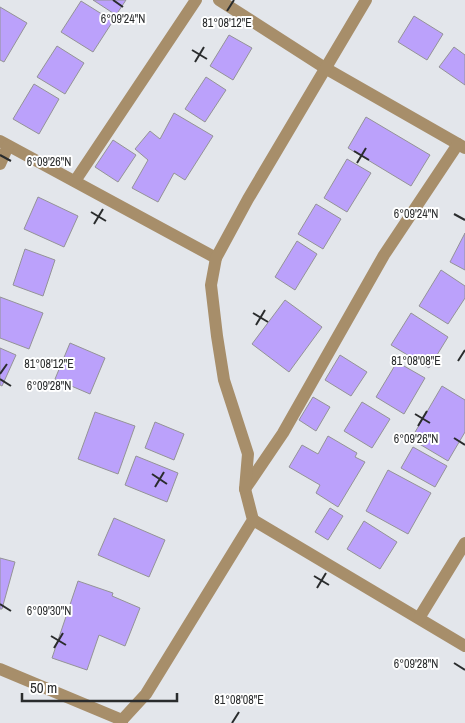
<svg xmlns="http://www.w3.org/2000/svg" width="465" height="723" font-family="'Archivo Narrow',sans-serif">
<style>
.building{fill:#bba1fb;stroke:#949397}
.lines{fill:none;stroke-linecap:round;stroke-linejoin:round}
.minor{stroke:#a78e6a;stroke-width:12}
.ticks{fill:none;stroke:#2a2c2d;stroke-width:2}
.ticks-label{font-size:12px;text-anchor:middle;fill:#2a2c2d;stroke:#fff;stroke-width:4;stroke-linejoin:round;paint-order:stroke}
</style>
<rect width="100%" height="100%" fill="#e3e6eb"/>
<g class="building">
<polygon points="93,0 126,0 116,15"/>
<polygon points="81,1 113,21 93,52 61,32"/>
<polygon points="0,7 27,23 4,62 0,60"/>
<polygon points="414,16 443,34 427,60 398,42"/>
<polygon points="229,35 252,48 233,80 210,66"/>
<polygon points="57,46 84,63 65,94 37,77"/>
<polygon points="454,47 465,55 465,85 439,67"/>
<polygon points="206,77 226,90 205,122 185,109"/>
<polygon points="34,84 59,99 39,134 13,119"/>
<polygon points="174,113 213,136 185,180 174,173 158,202 132,188 148,160 135,149 150,131 160,139"/>
<polygon points="366,117 430,155 411,186 348,148"/>
<polygon points="113,140 136,155 118,182 95,167"/>
<polygon points="347,159 371,173 347,212 324,198"/>
<polygon points="38,197 78,216 64,247 24,229"/>
<polygon points="316,204 341,219 323,249 298,234"/>
<polygon points="465,233 465,270 450,262"/>
<polygon points="297,241 317,254 295,290 275,277"/>
<polygon points="25,249 55,260 43,296 13,285"/>
<polygon points="441,270 465,286 465,298 448,324 419,306"/>
<polygon points="0,297 43,313 29,349 0,338"/>
<polygon points="285,300 322,327 289,372 252,344"/>
<polygon points="411,313 448,337 429,368 391,345"/>
<polygon points="70,343 105,358 90,394 55,379"/>
<polygon points="0,348 16,355 2,386 0,385"/>
<polygon points="340,355 367,372 351,396 325,380"/>
<polygon points="397,362 425,378 404,414 376,397"/>
<polygon points="442,386 465,400 465,432 448,461 411,439"/>
<polygon points="313,397 330,407 316,431 299,420"/>
<polygon points="362,402 390,419 372,448 344,431"/>
<polygon points="95,412 135,426 118,474 78,459"/>
<polygon points="155,422 184,434 174,460 145,448"/>
<polygon points="328,436 357,453 355,457 365,462 338,507 316,493 320,485 289,467 302,445 318,454"/>
<polygon points="413,447 447,466 435,487 401,468"/>
<polygon points="136,456 178,473 167,502 125,485"/>
<polygon points="388,470 431,493 408,534 366,511"/>
<polygon points="330,508 343,516 328,540 315,532"/>
<polygon points="114,518 165,540 149,577 98,555"/>
<polygon points="364,521 397,542 380,569 347,549"/>
<polygon points="0,558 15,562 2,609 0,609"/>
<polygon points="78,581 113,593 112,596 140,608 125,646 99,635 87,670 52,658"/>
</g>
<g class="lines">
<g class="minor">
<polyline points="219,0 325,68 465,148"/>
<polyline points="0,141 216,258"/>
<polyline points="0,164 8,146"/>
<polyline points="75,181 196,0"/>
<polyline points="245,489 283,433 384,255 458,144"/>
<polyline points="253,520 465,646"/>
<polyline points="419,618 465,543"/>
<polyline points="0,669 122,720"/>
<polyline points="122,723 122,720 146,694 253,520 245,489 248,454 224,380 217,336 211,285 216,258 248,199 366,0"/>
</g>
</g>
<path class="ticks" d="M 113,0 L 123,7M 227,11 L 234,0M 192,50 L 207,59M 195,62 L 204,47M 354,151 L 369,160M 0,155 L 11,161M 357,163 L 366,148M 91,212 L 106,221M 454,214 L 465,220M 94,224 L 103,209M 253,313 L 268,322M 256,325 L 265,310M 458,361 L 465,350M 0,374 L 7,364M 0,379 L 11,386M 415,414 L 430,423M 418,426 L 427,411M 454,438 L 465,445M 152,474 L 167,484M 155,487 L 164,472M 314,576 L 329,585M 317,588 L 326,573M 0,604 L 11,611M 51,636 L 66,645M 54,648 L 63,633M 454,663 L 465,670M 232,723 L 239,712"/>
<g class="ticks-label">
<text x="123" y="23">6°09'24"N</text>
<text x="227" y="27">81°08'12"E</text>
<text x="49" y="166">6°09'26"N</text>
<text x="416" y="218">6°09'24"N</text>
<text x="416" y="365">81°08'08"E</text>
<text x="49" y="368">81°08'12"E</text>
<text x="49" y="390">6°09'28"N</text>
<text x="416" y="443">6°09'26"N</text>
<text x="49" y="615">6°09'30"N</text>
<text x="416" y="668">6°09'28"N</text>
<text x="239" y="704">81°08'08"E</text>
</g>
<path d="M22 693v8h155v-8" fill="none" stroke="#2a2c2d" stroke-width="2.5"/>
<text x="30" y="693" font-size="15" fill="#2a2c2d" stroke="#ffffff" stroke-width="4" paint-order="stroke">50 m</text>
</svg>
